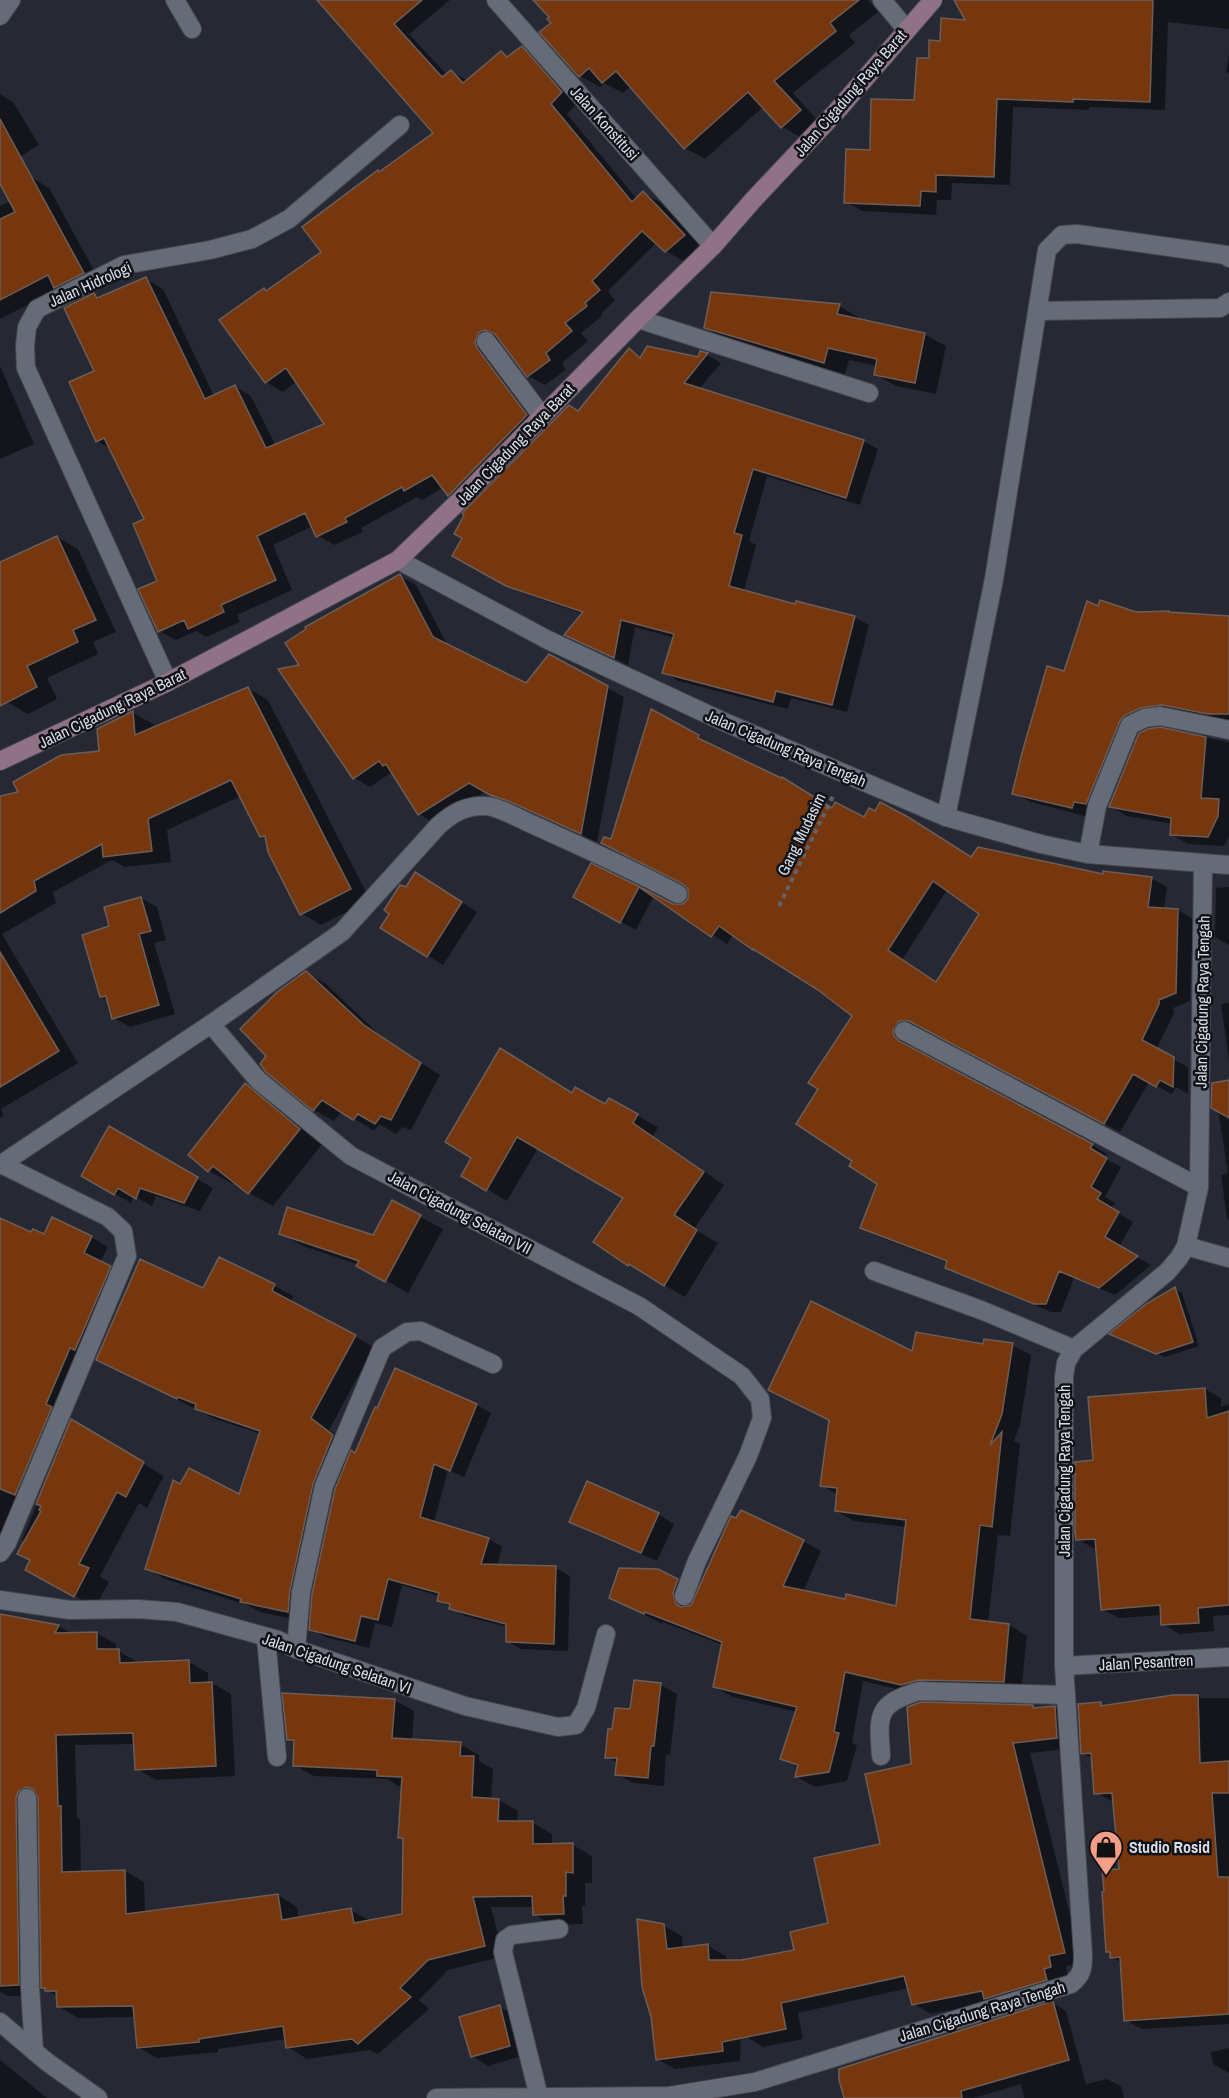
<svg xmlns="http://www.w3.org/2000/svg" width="1229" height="2098" font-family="'Archivo Narrow',sans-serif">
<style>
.shadow{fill:#0007;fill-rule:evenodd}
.building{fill:#76370f;stroke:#6c5e57;stroke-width:1.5;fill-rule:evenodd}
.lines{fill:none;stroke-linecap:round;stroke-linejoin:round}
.lane-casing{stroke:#444750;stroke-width:20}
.street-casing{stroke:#444750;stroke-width:20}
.secondary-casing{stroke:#444750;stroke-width:20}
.path{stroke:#60626c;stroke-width:4;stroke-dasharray:4.5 4.5;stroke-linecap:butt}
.lane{stroke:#666b78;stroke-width:18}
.street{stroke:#666b78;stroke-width:18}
.secondary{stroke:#8f7285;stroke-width:18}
.labels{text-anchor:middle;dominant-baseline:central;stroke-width:5;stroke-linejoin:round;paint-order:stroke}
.street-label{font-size:16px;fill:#dbdde5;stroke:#101217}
.poi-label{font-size:16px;font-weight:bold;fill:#dbdde5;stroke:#101217;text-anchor:start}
</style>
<rect width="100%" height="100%" fill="#262934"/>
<g class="shadow">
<polygon points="319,0 450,0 409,34 447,75 451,72 468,81 501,53 509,58 522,48 539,57 578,103 567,114 637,199 643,193 660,202 701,245 683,261 666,251 657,242 608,291 615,300 601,314 602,316 581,333 588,341 562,363 566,370 545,385 528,376 501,340 496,342 543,426 466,504 449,495 444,487 422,500 417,497 361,528 363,532 334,545 317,535 313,526 273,545 292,590 237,615 240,622 206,637 196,631 176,640 159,631 159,581 146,520 111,449 97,441 94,294 101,298 146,279 163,289 214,396 234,386 251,396 276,446 326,425 297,381 283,392 266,382 267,292 323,253 380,173 435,133"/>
<polygon points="535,0 868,0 878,12 849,35 855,43 793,93 819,122 802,138 782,127 763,107 705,159 685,148 631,86 623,93 604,83 600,87 580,76 551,17"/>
<polygon points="956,0 1229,0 1229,29 1168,22 1165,110 1089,107 1089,110 1013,107 1010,185 952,183 951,200 937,200 936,215 862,211 846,202 871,151 916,102 930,60 942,42 967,21"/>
<polygon points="1229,54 1229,74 1226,72"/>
<polygon points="0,94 13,102 39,145 15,160 0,151"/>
<polygon points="31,177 49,188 101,283 59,289 0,319 0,206 11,201"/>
<polygon points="839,306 860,318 860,320 924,334 946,346 936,394 896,386 875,374 877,366 849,360 845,374 727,340 706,328"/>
<polygon points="629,350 642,358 699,358 701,352 707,355 721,363 699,389 863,441 878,449 860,505 767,476 749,541 756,545 744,591 797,606 854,617 869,625 847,712 791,698 788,709 678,681 664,672 675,638 635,627 628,665 567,635 583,614 523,593 468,564 579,413"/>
<polygon points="0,366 34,444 0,459"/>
<polygon points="57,537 78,549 116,632 93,642 98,654 47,678 57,699 28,714 7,702 0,688 0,564"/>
<polygon points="400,576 416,585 448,646 526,685 608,688 624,697 597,842 526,809 508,804 486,791 435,824 419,814 392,772 370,787 354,778 302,666"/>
<polygon points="1099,608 1136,613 1229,617 1229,724 1180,714 1136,730 1089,817 1031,802 1014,793 1065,672"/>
<polygon points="248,688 268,700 370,900 321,925 301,913 267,839 261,836 241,796 167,830 171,862 125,867 112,860 53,892 56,903 2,934 78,1063 1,1109 4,1116 0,1118 0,798 20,793 101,752 133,713 153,724 153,729"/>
<polygon points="1160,729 1229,742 1229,837 1224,846 1188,844 1172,835 1172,824 1127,816 1111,807"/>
<path d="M 698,736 L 713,745 L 712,747 L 833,810 L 972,859 L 1104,876 L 1152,879 L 1167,887 L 1164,909 L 1178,910 L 1193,919 L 1190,1001 L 1173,1008 L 1174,1013 L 1156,1050 L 1188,1067 L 1188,1094 L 1176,1087 L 1172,1094 L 1149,1082 L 1120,1132 L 926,1029 L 914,1029 L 907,1040 L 912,1050 L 1092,1145 L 1107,1154 L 1104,1158 L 1121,1167 L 1105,1197 L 1115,1203 L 1111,1209 L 1133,1222 L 1119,1247 L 1151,1265 L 1115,1295 L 1074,1278 L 1061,1312 L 1051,1312 L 961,1275 L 947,1267 L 948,1263 L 877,1236 L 862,1227 L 878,1184 L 854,1161 L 820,1089 L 854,1015 L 818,989 L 733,935 L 727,944 L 656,897 L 672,905 L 684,905 L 690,899 L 689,888 L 612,841 ZM 947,890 L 981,914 L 937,983 L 902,960 Z"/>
<polygon points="432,883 477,912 443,965 428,956 406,889"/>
<polygon points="637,887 654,896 636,930 590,905"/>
<polygon points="1229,887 1229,945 1215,937 1216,888"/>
<polygon points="141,898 157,907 166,940 154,943 175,1014 130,1027 114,1018 108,1000 101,996 111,927"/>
<polygon points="306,973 326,984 384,1039 440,1075 411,1130 402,1127 396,1134 379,1124 374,1131 342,1111 334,1121 314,1110 267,1071 268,1056"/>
<polygon points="1229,1003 1229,1061 1221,1004"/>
<polygon points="246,1084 270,1098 323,1143 273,1206 249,1193 235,1182 233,1184 209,1171 190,1155"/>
<polygon points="1229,1088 1229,1220 1227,1218 1221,1175 1228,1173 1218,1110"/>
<polygon points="573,1094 606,1106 609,1100 658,1127 653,1136 724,1185 694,1229 718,1243 685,1297 628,1264 625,1197 538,1148 507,1201 463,1175"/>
<polygon points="109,1128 213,1188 200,1211 156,1196 152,1206 134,1196 131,1203 83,1176"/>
<polygon points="393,1202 443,1229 408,1293 359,1265 303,1246 280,1233 374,1237"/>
<polygon points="0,1219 32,1234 44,1236 91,1237 108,1247 100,1263 127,1277 5,1536 0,1533"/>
<polygon points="220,1259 275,1286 293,1296 291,1302 374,1347 329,1430 351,1447 350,1450 356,1454 396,1370 477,1405 491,1413 464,1477 448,1470 434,1522 489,1539 502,1547 497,1566 556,1568 570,1576 568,1651 521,1649 507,1641 507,1627 465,1616 438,1600 439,1596 402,1585 392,1627 375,1623 369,1648 325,1637 311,1629 337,1484 336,1484 331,1495 308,1601 306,1622 260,1612 247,1605 165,1579 146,1568 181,1486 240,1496 261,1434 215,1419 98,1359 203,1290"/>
<polygon points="1175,1289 1182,1293 1199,1346 1165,1357 1112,1334"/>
<polygon points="984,1345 1012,1345 1031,1355 1020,1425 1014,1441 1020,1444 1010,1536 998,1535 988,1623 1009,1625 1027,1636 1021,1692 921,1695 863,1681 852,1743 857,1745 847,1781 815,1787 797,1777 799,1768 782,1758 797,1712 733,1697 714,1687 723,1645 663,1622 662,1624 610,1597 658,1571 698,1592 803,1541 821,1551 803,1592 898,1608 906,1527 854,1521 836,1511 838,1495 821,1485 830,1421 770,1390 914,1353"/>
<polygon points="1205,1389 1221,1398 1221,1407 1229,1404 1229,1615 1213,1616 1214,1631 1179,1634 1163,1624 1162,1615 1119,1618 1102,1609 1098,1548 1093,1548 1077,1539 1094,1462"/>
<polygon points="72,1421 164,1476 147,1508 139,1503 100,1576 109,1582 95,1607 48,1581 32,1560 26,1542 22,1540"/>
<polygon points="658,1514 674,1524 657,1561 587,1531 571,1521"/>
<polygon points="0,1615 59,1626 72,1634 96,1633 116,1644 116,1650 138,1662 138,1664 189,1662 208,1673 208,1683 212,1683 231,1694 235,1776 156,1780 137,1769 135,1744 75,1745 77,1817 80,1819 81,1873 125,1871 144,1882 145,1913 278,1895 297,1907 299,1919 350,1910 371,1921 404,1915 405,1840 400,1837 403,1786 398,1786 387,1779 314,1776 294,1765 296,1743 288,1739 394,1700 414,1711 412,1740 460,1744 479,1755 479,1761 493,1769 491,1800 499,1800 518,1811 517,1823 533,1823 552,1834 552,1845 573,1845 592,1856 592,1883 585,1883 585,1906 582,1906 583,1924 553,1925 534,1914 534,1907 491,1907 504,1956 448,1970 419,2000 429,2009 378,2054 370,2050 307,2059 288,2047 286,2039 218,2049 218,2052 157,2058 138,2047 136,2017 78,2018 58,2006 58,1997 43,1987 40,1800 35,1810 38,1996 7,1996 0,1992"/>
<polygon points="661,1685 677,1694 670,1755 666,1754 664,1786 633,1783 617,1774 618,1763 607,1757 613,1731"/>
<polygon points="1197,1696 1201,1698 1229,1698 1229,2024 1142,2029 1125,2020 1122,1963 1112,1957 1111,1953 1108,1951 1121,1871 1114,1802 1096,1793 1092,1759 1083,1753 1101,1704 1105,1707"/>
<polygon points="1032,1707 1036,1709 1055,1708 1073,1718 1075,1748 1030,1753 1082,1963 1066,1966 1068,1977 992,2002 931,2014 913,2004 909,1988 798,2013 803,2039 763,2047 745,2036 741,2025 740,2061 675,2069 657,2059 664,1926 682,1936 683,1948 708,1946 726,1956 726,1962 741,1962 796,1951 830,1924 882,1845 913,1765"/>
<polygon points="1053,2003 1066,2011 1086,2084 1107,2079 1121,2086 1124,2098 1024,2098 1021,2084 974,2098 853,2098"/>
<polygon points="500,2007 516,2016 525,2055 488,2066 472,2056"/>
<polygon points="1229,2048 1229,2073 1213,2064 1211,2052"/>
<polygon points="0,2060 47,2098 0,2098"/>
</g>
<g class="building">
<polygon points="317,0 422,0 394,24 442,77 451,70 463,83 501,51 507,57 522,46 562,92 551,104 632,202 643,191 685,235 665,252 642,231 592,281 600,290 585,303 587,306 565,323 572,331 546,353 550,360 527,377 495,334 485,330 479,332 475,342 477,348 527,415 448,496 432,475 404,491 402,487 345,518 347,522 316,537 305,513 257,536 276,580 221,605 224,612 188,629 184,620 158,632 138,589 157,581 133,524 144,519 104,438 96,442 69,382 94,371 64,308 94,293 97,298 146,277 205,399 235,385 266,448 324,424 286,368 265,383 219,320 264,288 266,291 321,252 302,227 378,170 379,172 433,133"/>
<polygon points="533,0 859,0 830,23 836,31 774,81 801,110 781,128 748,92 684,149 616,71 602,83 589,68 579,77 539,32 551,23 547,19 549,17"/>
<polygon points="954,0 1153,0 1150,102 1073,99 1073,102 997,99 994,177 936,175 936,192 921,191 920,206 844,203 846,149 870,150 871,99 914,100 917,58 929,58 929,40 940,41 941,18 965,20"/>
<polygon points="0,119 84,273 54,288 48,275 0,300 0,219 15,212 0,184"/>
<polygon points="711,292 840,304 837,314 925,333 915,383 874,375 877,359 828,348 824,363 704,328"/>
<polygon points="647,346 698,357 700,351 708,353 684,383 864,440 846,498 753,469 734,533 742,535 729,586 795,604 796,601 855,616 832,705 776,691 773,702 662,673 674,634 621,620 614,658 564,635 583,612 506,586 452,556 462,538 454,534 464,515 462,513 569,405 578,411 629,348 640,358"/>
<polygon points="57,536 96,620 73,630 78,642 27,666 37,687 0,706 0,562"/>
<polygon points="400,574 433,637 526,683 549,654 608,686 581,834 508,801 490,795 469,783 418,815 386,764 383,766 379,761 353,779 278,669 299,665 285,643 306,629 305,627"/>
<polygon points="1100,600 1136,612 1169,611 1169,612 1229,616 1229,714 1208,714 1162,705 1141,708 1125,715 1120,721 1086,804 1074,802 1072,808 1012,794 1022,753 1047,666 1064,671 1087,601 1098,606"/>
<polygon points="248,687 351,889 300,915 268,852 265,836 260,837 231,780 148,819 152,851 103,857 102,844 34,881 36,891 0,913 0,796 18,792 13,782 61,755 99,751 97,729 133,711 135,735"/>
<path d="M 651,709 L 699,735 L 698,738 L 781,778 L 782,777 L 832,808 L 835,802 L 864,817 L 869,808 L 875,811 L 880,802 L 908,817 L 971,857 L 978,847 L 1103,874 L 1103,871 L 1152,877 L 1148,907 L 1178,909 L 1176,993 L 1159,1000 L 1159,1004 L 1142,1040 L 1174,1057 L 1173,1087 L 1160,1080 L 1156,1087 L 1133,1074 L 1104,1124 L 909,1021 L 899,1021 L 893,1031 L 894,1036 L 899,1041 L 1093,1144 L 1090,1148 L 1107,1158 L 1091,1187 L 1101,1193 L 1097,1199 L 1119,1212 L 1105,1237 L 1138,1256 L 1099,1288 L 1059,1271 L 1046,1304 L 1034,1304 L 945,1268 L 947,1261 L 860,1228 L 877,1184 L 849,1166 L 852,1161 L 796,1124 L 818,1089 L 808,1083 L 852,1016 L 818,990 L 753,949 L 753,950 L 719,926 L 711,937 L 639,887 L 620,923 L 573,897 L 591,863 L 638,886 L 673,904 L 683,904 L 688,899 L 688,889 L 683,884 L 601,843 L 604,837 L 611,839 ZM 933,881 L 979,914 L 936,982 L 888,950 Z"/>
<polygon points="1160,727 1206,737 1201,798 1219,799 1218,816 1208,837 1170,835 1171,818 1109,807 1139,733 1148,729"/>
<polygon points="415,872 462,902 427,957 380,928 389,914 384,910 400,885 406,887"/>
<polygon points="141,897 151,931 139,934 159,1005 112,1019 106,996 100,997 82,935 109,926 104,907"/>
<polygon points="0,952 59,1051 0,1087"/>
<polygon points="306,971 364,1025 421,1063 391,1120 381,1116 375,1124 358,1114 353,1120 322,1100 313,1111 266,1072 260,1064 266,1056 240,1029 277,992"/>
<polygon points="500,1048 572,1093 575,1087 605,1104 609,1098 638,1114 633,1123 704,1172 674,1215 697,1230 664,1286 629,1264 628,1266 593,1242 623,1198 517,1137 486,1191 461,1176 471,1158 445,1142"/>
<polygon points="1229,1080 1229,1118 1211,1108 1212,1083"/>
<polygon points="245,1083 300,1129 248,1194 213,1166 208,1172 188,1155"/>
<polygon points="109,1126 198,1177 184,1203 140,1188 136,1199 118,1188 114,1195 81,1176"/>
<polygon points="392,1200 421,1215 385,1282 356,1266 359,1261 279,1234 287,1207 373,1235"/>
<polygon points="52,1217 92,1236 84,1253 111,1266 75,1350 70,1348 46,1404 52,1407 15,1495 0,1489 0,1218 31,1232 33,1229 44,1234"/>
<polygon points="219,1257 275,1284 272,1291 356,1335 311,1418 333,1435 313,1484 290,1590 288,1612 240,1602 241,1599 145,1569 173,1480 180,1484 189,1468 239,1494 260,1431 195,1409 196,1404 178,1397 177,1399 96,1360 140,1259 203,1288"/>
<polygon points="1175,1287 1193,1342 1156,1354 1109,1334 1146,1304"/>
<polygon points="811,1301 912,1351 916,1332 983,1344 984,1339 1013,1343 1002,1414 990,1445 1002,1432 992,1527 980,1525 970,1619 1009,1624 1004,1682 919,1680 901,1685 845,1672 834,1732 839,1733 829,1772 795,1777 798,1765 780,1759 797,1707 713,1687 722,1642 645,1612 644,1614 609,1598 619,1568 658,1569 678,1579 673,1593 676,1604 681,1607 691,1605 731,1516 736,1518 741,1510 804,1540 783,1586 845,1599 846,1594 896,1606 906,1520 835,1511 837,1488 820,1486 829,1420 768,1390"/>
<polygon points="395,1368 477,1404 450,1471 434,1464 420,1517 489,1538 481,1564 556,1566 554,1644 506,1642 506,1624 449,1609 450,1604 437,1601 439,1593 388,1579 378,1620 361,1616 355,1641 309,1630 312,1594 335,1489 351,1450 355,1453 375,1407 377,1408"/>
<polygon points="1205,1388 1207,1418 1229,1411 1229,1605 1198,1608 1199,1623 1161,1625 1160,1605 1101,1610 1095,1539 1076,1540 1075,1532 1075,1462 1093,1460 1088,1397"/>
<polygon points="71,1419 144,1462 126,1497 117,1492 79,1564 89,1568 74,1597 25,1570 30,1560 17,1554 41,1511 39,1510 41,1506 36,1504"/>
<polygon points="587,1481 659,1513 641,1553 569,1522"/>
<polygon points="0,1614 59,1625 55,1633 97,1632 97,1649 119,1649 120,1663 189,1660 190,1683 212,1682 216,1766 135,1770 133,1733 56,1735 58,1806 61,1806 62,1872 125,1870 126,1914 278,1894 282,1920 351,1908 354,1923 402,1914 403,1838 398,1838 402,1777 377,1776 377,1770 293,1766 294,1740 287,1740 282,1693 395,1699 392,1738 461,1742 460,1756 474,1756 472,1797 499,1799 498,1821 533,1821 533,1844 573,1843 573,1873 566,1872 566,1896 563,1896 564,1914 533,1915 532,1896 473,1897 485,1946 428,1960 400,1988 411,1997 358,2044 352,2039 286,2048 283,2026 199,2039 199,2042 137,2048 133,2006 57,2007 56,1991 45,1991 45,1988 41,1988 38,1798 33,1789 26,1787 18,1792 16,1798 19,1985 0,1986"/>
<polygon points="634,1680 661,1683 654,1746 651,1746 648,1778 615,1775 617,1758 605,1758 608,1729 612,1729 615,1708 630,1709"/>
<polygon points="1173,1695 1198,1695 1200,1763 1229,1761 1229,1793 1212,1793 1218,1877 1229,1877 1229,2014 1124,2021 1120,1957 1110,1958 1110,1952 1106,1952 1102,1892 1104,1891 1102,1870 1119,1869 1112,1793 1094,1794 1091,1753 1081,1754 1078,1704 1101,1702 1101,1706"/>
<polygon points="921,1702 1033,1705 1033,1708 1055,1706 1057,1738 1013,1743 1065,1953 1049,1956 1051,1967 1044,1969 1047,1980 984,1999 982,1991 912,2005 904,1976 781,2003 786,2029 722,2042 723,2051 656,2060 651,2017 642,1987 637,1919 664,1924 667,1949 708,1944 709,1960 741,1960 794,1950 790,1932 828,1923 814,1858 880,1844 865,1774 911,1764 907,1707"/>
<polygon points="1053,2001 1069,2060 961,2091 962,2098 844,2098 839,2080 839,2069"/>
<polygon points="500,2005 510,2046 471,2057 459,2017"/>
</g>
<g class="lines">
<defs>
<polyline id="lane" points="486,341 542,416"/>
<g id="street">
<polyline points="175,0 192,29"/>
<polyline points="496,0 713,246"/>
<polyline points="882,0 906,29"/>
<polyline points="0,16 11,0"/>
<polyline points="1038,311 1220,308 1229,302"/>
<polyline points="638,319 869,393"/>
<path d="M 398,560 L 548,640 L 722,721 L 946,817 L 1041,844 L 1088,854 L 1203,863 L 1199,1187 L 1186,1246 L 1179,1258 L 1167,1272 L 1074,1349 L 1066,1363 L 1064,1377 L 1064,1666 L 1083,1955 C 1083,1969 1082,1975 1071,1984 L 755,2082 L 669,2096 L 436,2098"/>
<polyline points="168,682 26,368 25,346 27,327 37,309 124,265 210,250 252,239 289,219 400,125"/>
<polyline points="946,817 994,579 1047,250 1062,235 1077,234 1226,255 1229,258"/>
<polyline points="1088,854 1097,806 1130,725 1145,718 1160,716 1229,730"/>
<polyline points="1203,863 1229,865"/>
<polyline points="211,1024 258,1080 351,1156 639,1306 742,1376 760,1399 762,1418 748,1456 697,1561 684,1596"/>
<polyline points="904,1031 1199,1187"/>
<path d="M 0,1165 L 211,1024 L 342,932 L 439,825 C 453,813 466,805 485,806 C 499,806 523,821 536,826 C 584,848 632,869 678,894"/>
<polyline points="1186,1246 1229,1258"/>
<polyline points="874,1271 981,1310 1074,1349"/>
<polyline points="0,1553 7,1543 127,1256 123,1231 108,1217 1,1164"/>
<polyline points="0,1600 70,1610 138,1609 177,1612 278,1640 296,1649 465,1706 558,1727 576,1725 586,1708 606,1634"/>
<polyline points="266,1638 277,1757"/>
<polyline points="296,1649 301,1592 324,1486 382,1348 407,1332 421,1331 493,1364"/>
<polyline points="1064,1666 1229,1657"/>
<path d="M 881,1756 C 878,1715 876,1704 919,1691 L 1066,1695"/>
<polyline points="27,1798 30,1987 34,2051"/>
<polyline points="0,2022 47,2062 98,2098"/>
<polyline points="539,2097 503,1952 505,1940 512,1935 559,1929"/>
</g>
<polyline id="secondary" points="0,761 168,682 398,560 459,501 638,319 713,246 754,199 836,112 933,0"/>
</defs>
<use href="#lane" class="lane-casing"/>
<use href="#street" class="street-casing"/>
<use href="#secondary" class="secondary-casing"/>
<polyline class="path" points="779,906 833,796"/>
<use href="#lane" class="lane"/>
<use href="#street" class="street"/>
<use href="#secondary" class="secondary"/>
</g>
<defs>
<symbol id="shop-pin" viewBox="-11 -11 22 30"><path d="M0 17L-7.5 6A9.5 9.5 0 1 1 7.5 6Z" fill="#f49e87" stroke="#101217"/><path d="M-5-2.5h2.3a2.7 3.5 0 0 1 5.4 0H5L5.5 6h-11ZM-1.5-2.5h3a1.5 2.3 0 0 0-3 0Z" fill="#111"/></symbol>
</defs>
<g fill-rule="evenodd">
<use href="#shop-pin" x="1087" y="1828" width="38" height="52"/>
</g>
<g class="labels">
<g class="street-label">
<text transform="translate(850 93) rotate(-49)">Jalan Cigadung Raya Barat</text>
<text transform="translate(605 123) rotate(48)">Jalan Konstitusi</text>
<text transform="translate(90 284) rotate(-24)">Jalan Hidrologi</text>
<text transform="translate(515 444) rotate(-46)">Jalan Cigadung Raya Barat</text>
<text transform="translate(112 708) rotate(-26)">Jalan Cigadung Raya Barat</text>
<text transform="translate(786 748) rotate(23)">Jalan Cigadung Raya Tengah</text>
<text transform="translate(801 834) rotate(-64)">Gang Mudasim</text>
<text transform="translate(1202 1002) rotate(-89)">Jalan Cigadung Raya Tengah</text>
<text transform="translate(460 1212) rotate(28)">Jalan Cigadung Selatan VII</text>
<text transform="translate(1064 1471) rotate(-90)">Jalan Cigadung Raya Tengah</text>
<text transform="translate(1146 1662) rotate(-3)">Jalan Pesantren</text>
<text transform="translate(337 1663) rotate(19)">Jalan Cigadung Selatan VI</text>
<text transform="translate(982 2011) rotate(-17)">Jalan Cigadung Raya Tengah</text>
</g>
<g class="poi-label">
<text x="1129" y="1847">Studio Rosid</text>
</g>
</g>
</svg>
